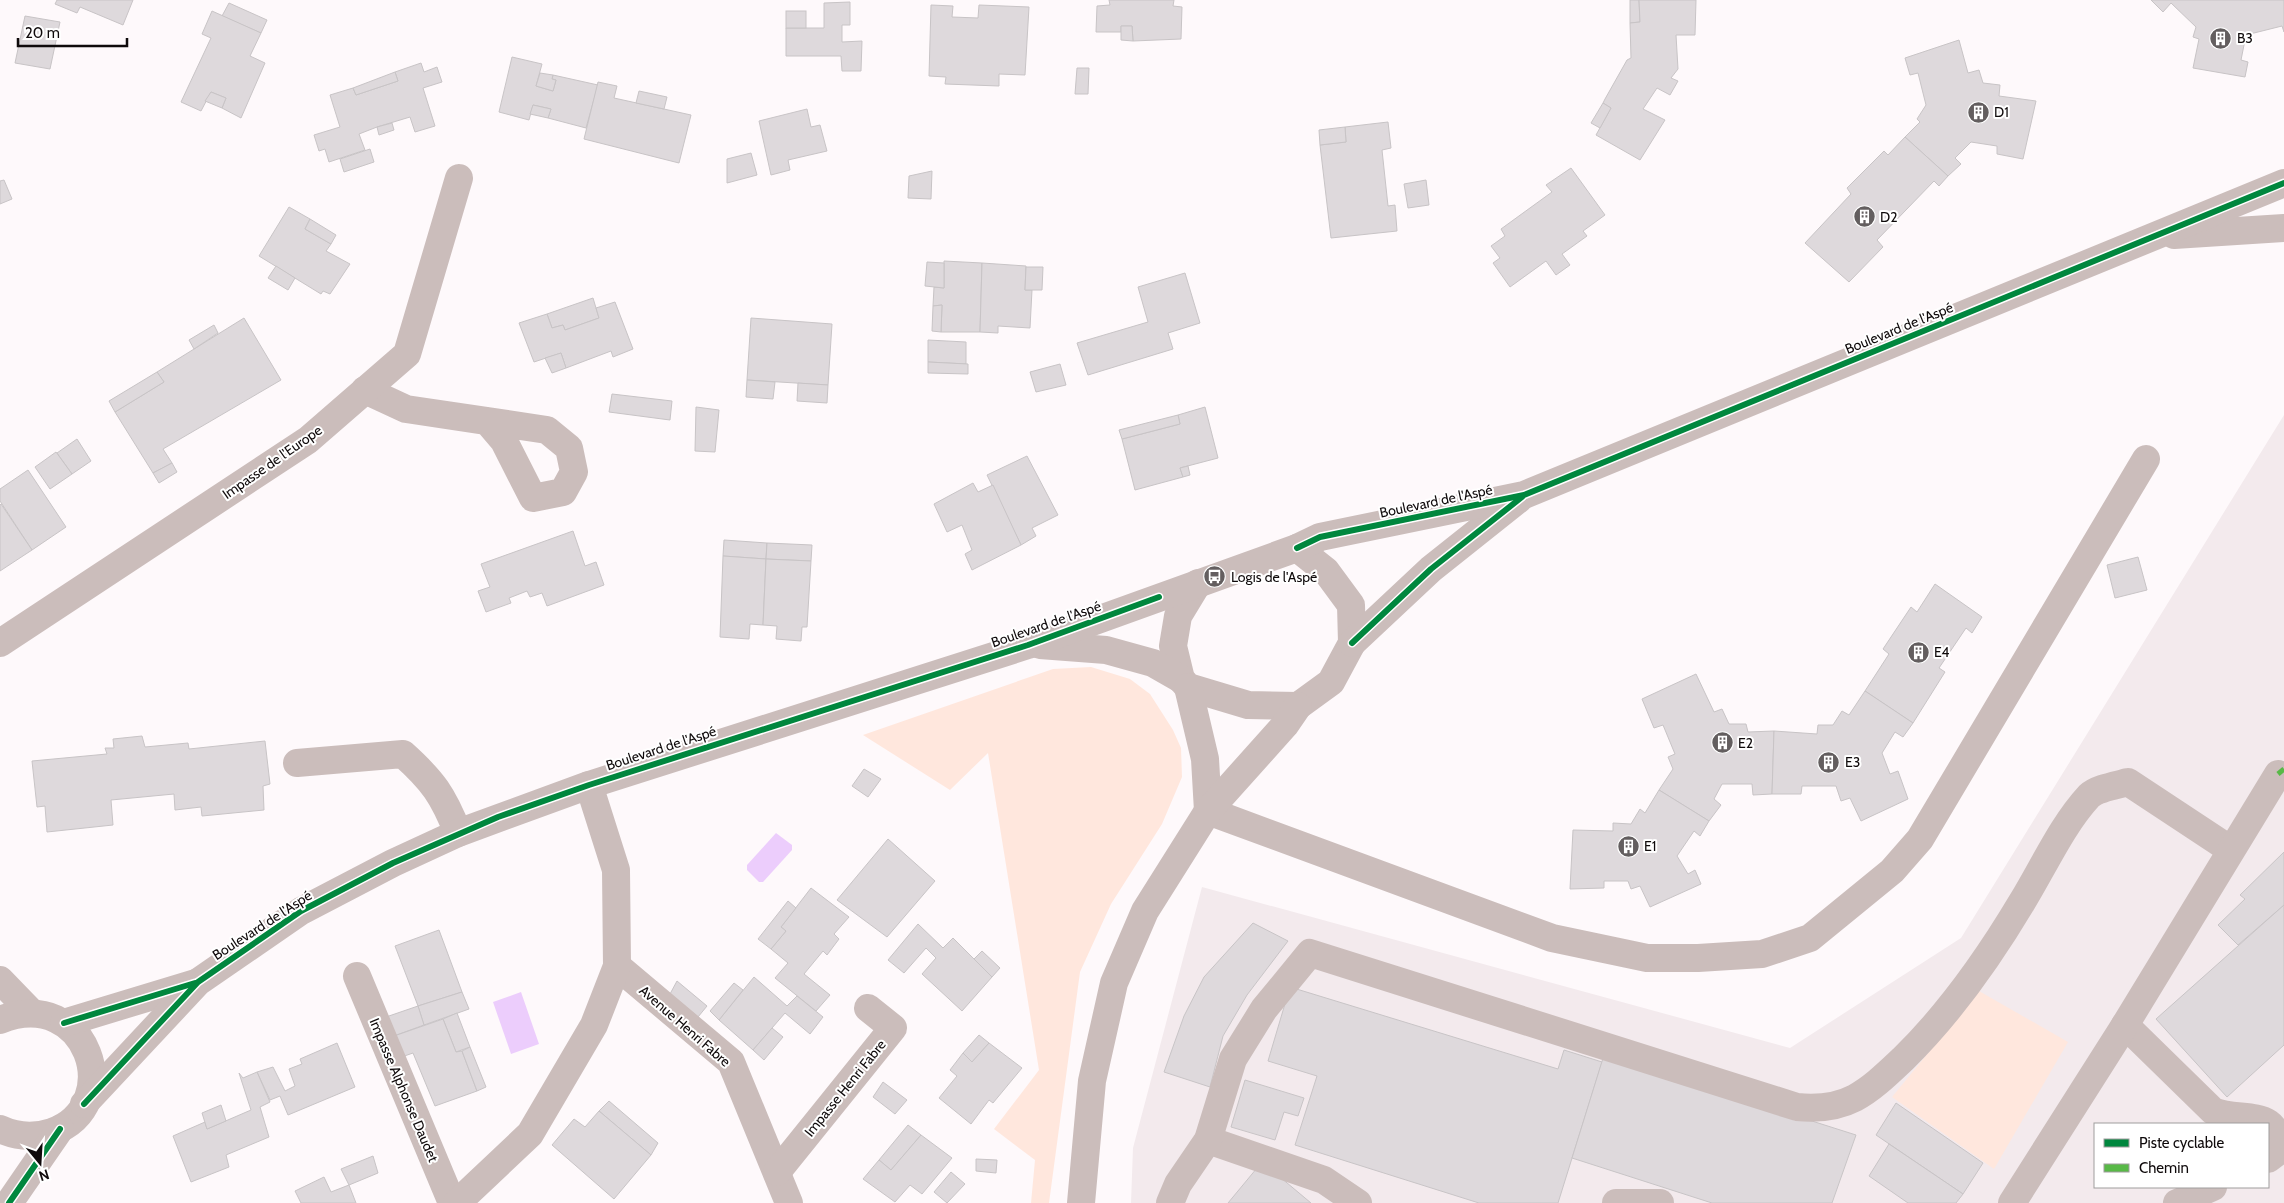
<svg xmlns="http://www.w3.org/2000/svg" width="2284" height="1203" font-family="Cabin,sans-serif">
<style>
.built{fill:#f3eaed;fill-rule:evenodd}
.green{fill:#ffe7dd}
.water{fill:#eccdfc}
.building{fill:#ded9dc;stroke:#c8c4c6}
.lines{fill:none;stroke-linecap:round;stroke-linejoin:round}
.minor{stroke:#cbbdbb;stroke-width:28}
.quiet{stroke:#58b947;stroke-width:5;stroke-dasharray:10 5;stroke-linecap:butt}
.cycleway-casing{stroke:#fff;stroke-width:9}
.cycleway{stroke:#00873e;stroke-width:6}
.labels{text-anchor:middle;dominant-baseline:central;stroke-width:4;stroke-linejoin:round;paint-order:stroke}
.poi-label{font-size:14px;fill:#0f0a0b;stroke:#fff;text-anchor:start}
.street-label{font-size:14px;fill:#0f0a0b;stroke:#fff}
</style>
<rect width="100%" height="100%" fill="#fef9fb"/>
<path class="built" d="M 2284,415 L 2284,1203 L 1131,1203 L 1133,1148 L 1202,887 L 1790,1048 L 1961,938 ZM 2095,1124 L 2268,1124 L 2268,1187 L 2095,1187 Z"/>
<g class="green">
<polygon points="1091,667 1130,679 1150,694 1173,730 1181,748 1182,777 1162,824 1111,904 1080,972 1049,1203 1031,1203 1035,1160 994,1129 1039,1070 988,753 950,790 863,735 1053,669"/>
<polygon points="1979,991 2068,1042 1994,1169 1892,1097"/>
</g>
<g class="water">
<polygon points="776,833 792,845 792,850 763,882 759,882 747,870 747,865"/>
<polygon points="521,992 539,1044 511,1054 493,1002"/>
</g>
<g class="building">
<polygon points="57,0 133,0 123,25 80,7 77,13 55,4"/>
<polygon points="1109,0 1174,0 1173,6 1182,7 1181,39 1133,41 1132,26 1121,26 1121,32 1096,32 1097,6 1110,5"/>
<polygon points="1630,0 1639,0 1640,22 1630,23"/>
<polygon points="1639,0 1696,0 1695,35 1676,35 1678,69 1671,78 1678,81 1670,95 1657,88 1643,109 1665,120 1640,160 1596,135 1611,108 1603,103 1605,99 1627,60 1631,58 1630,23 1640,22"/>
<polygon points="2151,0 2284,0 2284,32 2282,26 2246,35 2241,60 2248,62 2245,77 2193,68 2199,39 2193,37 2196,27 2171,3 2163,12"/>
<polygon points="850,2 850,25 842,25 842,42 862,41 861,71 842,71 841,56 786,56 786,28 824,28 824,3"/>
<polygon points="229,3 267,20 261,33 222,16"/>
<polygon points="931,5 953,6 952,17 978,18 979,5 1029,7 1025,75 999,74 999,86 945,84 946,77 929,76"/>
<polygon points="212,11 261,33 250,56 265,63 241,118 222,108 226,98 211,92 201,111 181,102 211,38 202,34"/>
<rect x="786" y="11" width="20" height="17"/>
<polygon points="25,16 60,22 50,69 15,63"/>
<polygon points="1121,26 1132,26 1133,41 1121,40"/>
<polygon points="1959,40 1968,73 1979,70 1983,83 2000,85 1999,96 2036,101 2023,159 1997,154 1997,146 1971,142 1955,158 1961,164 1948,176 1905,137 1920,122 1917,119 1926,105 1918,73 1910,75 1905,58"/>
<polygon points="512,57 542,64 536,86 553,91 556,80 552,79 553,75 598,85 586,128 548,118 551,109 533,105 529,120 499,112"/>
<polygon points="421,63 424,72 437,67 442,82 423,88 435,126 415,132 410,117 377,127 359,134 365,150 329,162 325,149 319,151 314,135 340,127 330,95 353,88 356,95 398,81 395,72"/>
<polygon points="1077,68 1089,68 1088,94 1075,94"/>
<polygon points="395,72 398,81 356,95 353,88"/>
<polygon points="540,73 553,75 552,79 556,80 553,91 536,86"/>
<polygon points="598,82 617,86 614,98 691,115 679,163 584,139"/>
<polygon points="639,91 667,97 664,109 636,103"/>
<polygon points="211,92 226,98 222,108 205,101"/>
<polygon points="1603,103 1611,108 1600,128 1591,123"/>
<polygon points="533,105 551,109 548,118 530,114"/>
<polygon points="807,109 811,127 820,125 827,151 788,160 790,170 771,175 759,121"/>
<polygon points="1388,122 1391,148 1382,150 1388,206 1395,205 1397,231 1331,238 1320,145 1346,142 1345,127"/>
<polygon points="392,123 394,130 379,135 377,127"/>
<polygon points="1345,127 1346,142 1320,145 1319,130"/>
<polygon points="1905,137 1948,176 1939,186 1934,181 1877,240 1883,247 1849,282 1805,243 1851,194 1847,188 1884,151 1888,155"/>
<polygon points="370,149 374,162 344,172 340,159"/>
<polygon points="751,153 757,175 727,183 727,159"/>
<polygon points="1571,168 1605,215 1583,231 1587,236 1562,254 1570,265 1556,275 1546,261 1510,287 1493,263 1500,258 1491,246 1505,236 1501,229 1552,192 1546,185"/>
<polygon points="932,171 931,199 908,198 909,176"/>
<polygon points="4,180 12,199 0,204 0,181"/>
<polygon points="1426,180 1429,205 1408,208 1404,184"/>
<polygon points="289,207 310,219 305,229 331,244 326,251 350,264 330,294 323,291 321,294 259,256"/>
<polygon points="310,219 336,235 331,244 305,229"/>
<polygon points="944,261 982,263 980,332 941,332 942,305 933,306 934,287 944,288"/>
<polygon points="927,262 944,263 944,288 925,286"/>
<polygon points="982,263 1026,266 1025,290 1032,290 1030,328 998,326 998,333 980,332"/>
<polygon points="276,266 295,278 288,290 268,278"/>
<polygon points="1026,267 1043,267 1042,290 1025,290"/>
<polygon points="1185,273 1200,323 1168,333 1173,349 1088,375 1077,343 1148,322 1138,287"/>
<polygon points="593,298 599,318 565,330 563,325 552,328 547,314"/>
<polygon points="615,302 633,349 613,357 611,351 566,368 561,353 534,362 519,323 547,314 552,328 563,325 565,330 599,318 596,308"/>
<polygon points="942,305 941,332 932,331 933,306"/>
<polygon points="244,318 281,380 163,449 172,463 153,473 115,412 164,382 157,372"/>
<polygon points="751,318 832,324 828,385 747,380"/>
<polygon points="214,325 218,333 194,349 189,340"/>
<polygon points="928,340 966,342 966,364 928,362"/>
<polygon points="561,353 566,368 552,373 545,358"/>
<polygon points="928,362 968,364 968,374 928,373"/>
<polygon points="1060,364 1066,385 1036,392 1030,372"/>
<polygon points="157,372 164,382 115,412 109,401"/>
<polygon points="747,380 775,382 773,399 746,397"/>
<polygon points="798,383 828,385 827,403 797,401"/>
<polygon points="612,394 672,401 670,420 609,412"/>
<polygon points="696,407 719,410 715,452 695,451"/>
<polygon points="1205,407 1218,458 1180,468 1183,477 1135,490 1122,439 1180,424 1178,415"/>
<polygon points="1178,415 1180,424 1122,439 1119,430"/>
<polygon points="77,439 91,461 72,474 57,453"/>
<polygon points="56,452 72,474 50,489 35,467"/>
<polygon points="1027,456 1058,515 1032,528 1036,536 1021,545 987,475"/>
<polygon points="172,463 177,472 159,483 153,473"/>
<polygon points="1188,466 1190,475 1183,477 1180,468"/>
<polygon points="28,470 66,527 32,550 0,501 0,489"/>
<polygon points="973,483 978,492 993,485 1021,545 972,570 965,554 972,550 962,525 947,532 934,504"/>
<polygon points="1,504 32,550 0,571 0,505"/>
<polygon points="573,531 585,566 596,562 604,585 547,606 542,593 530,597 527,591 509,598 511,603 486,612 478,591 490,587 481,564"/>
<polygon points="724,540 767,543 766,559 723,556"/>
<polygon points="767,543 812,545 811,561 766,559"/>
<polygon points="723,556 766,559 763,625 750,624 749,639 720,637"/>
<polygon points="2138,557 2147,590 2115,598 2107,565"/>
<polygon points="766,559 811,561 807,627 802,627 801,641 776,639 777,626 763,625"/>
<polygon points="1935,584 1982,617 1972,633 1966,628 1939,668 1945,672 1913,723 1865,691 1889,654 1883,649 1911,607 1917,612"/>
<polygon points="1696,674 1714,712 1722,709 1729,724 1746,724 1748,732 1774,731 1772,794 1753,795 1752,784 1722,784 1714,799 1721,805 1709,821 1659,790 1673,769 1668,757 1675,754 1663,725 1654,728 1642,699"/>
<polygon points="1865,691 1913,723 1903,737 1895,732 1882,753 1890,774 1898,771 1908,799 1861,821 1850,798 1841,801 1836,786 1802,786 1801,794 1772,794 1774,731 1817,734 1818,725 1833,725 1842,711 1849,715"/>
<polygon points="142,736 145,747 188,743 189,749 265,741 270,784 263,786 264,810 202,816 201,807 175,810 174,794 111,800 113,825 47,832 45,806 37,807 32,761 107,754 105,748 114,748 113,739"/>
<polygon points="864,769 881,779 868,797 852,786"/>
<polygon points="1659,790 1709,821 1700,836 1694,831 1677,856 1688,874 1695,870 1701,884 1650,907 1640,886 1631,889 1628,881 1604,881 1604,888 1570,889 1573,830 1613,831 1613,823 1631,824 1640,809 1645,813"/>
<polygon points="888,839 935,881 887,937 837,900"/>
<polygon points="2284,852 2284,905 2238,945 2218,925 2245,899 2240,895"/>
<polygon points="811,888 849,917 834,934 839,939 827,955 823,951 804,974 830,995 816,1011 775,978 788,963 771,949 786,931 781,927"/>
<polygon points="788,901 796,908 781,927 786,931 771,949 758,939"/>
<polygon points="2284,905 2284,1045 2227,1097 2156,1019"/>
<polygon points="1253,923 1288,941 1247,995 1223,1036 1210,1087 1164,1072 1184,1016 1204,977"/>
<polygon points="918,924 943,948 953,938 992,977 962,1011 922,974 936,958 926,948 904,973 888,960"/>
<polygon points="439,930 462,992 418,1006 395,946"/>
<polygon points="982,951 1000,968 992,977 974,959"/>
<polygon points="754,977 787,1006 797,996 823,1017 810,1034 785,1013 753,1050 719,1020"/>
<polygon points="677,981 707,1006 698,1017 670,994"/>
<polygon points="734,983 743,990 719,1020 710,1011"/>
<polygon points="1290,987 1558,1069 1564,1050 1602,1062 1558,1203 1479,1203 1295,1145 1317,1076 1268,1061"/>
<polygon points="462,992 469,1009 424,1025 418,1006"/>
<polygon points="418,1006 424,1025 394,1036 386,1017"/>
<polygon points="457,1013 470,1047 456,1052 443,1019"/>
<polygon points="443,1019 456,1052 462,1051 477,1091 435,1106 413,1053 393,1060 394,1036"/>
<polygon points="772,1028 783,1037 764,1060 753,1050"/>
<polygon points="979,1035 989,1043 972,1062 963,1053"/>
<polygon points="337,1043 355,1087 288,1115 280,1096 270,1100 257,1072 273,1067 285,1091 295,1086 289,1069 302,1064 300,1059"/>
<polygon points="989,1043 1022,1068 993,1103 989,1100 971,1124 939,1098 957,1076 950,1070 963,1053 972,1062"/>
<polygon points="470,1047 486,1087 477,1091 462,1051"/>
<polygon points="1604,1055 1856,1135 1832,1203 1712,1203 1572,1158"/>
<polygon points="257,1072 270,1102 260,1107 269,1137 226,1155 229,1167 191,1182 173,1136 205,1122 207,1129 251,1110 239,1073 243,1078"/>
<polygon points="1245,1080 1304,1098 1298,1116 1284,1112 1275,1140 1231,1127"/>
<polygon points="883,1082 907,1100 895,1114 873,1097"/>
<polygon points="609,1101 658,1143 651,1155 599,1111"/>
<polygon points="1896,1103 1983,1163 1963,1194 1876,1135"/>
<polygon points="221,1105 226,1121 207,1129 202,1113"/>
<polygon points="599,1111 651,1155 614,1199 552,1145 574,1119 585,1127"/>
<polygon points="908,1125 921,1135 891,1170 879,1160"/>
<polygon points="921,1135 952,1158 922,1194 910,1185 895,1202 863,1179 879,1160 891,1170"/>
<polygon points="1889,1144 1963,1194 1956,1203 1908,1203 1869,1176"/>
<polygon points="373,1156 378,1173 349,1185 341,1169"/>
<polygon points="976,1159 997,1160 996,1173 976,1171"/>
<polygon points="1262,1162 1311,1203 1228,1203"/>
<polygon points="951,1172 965,1184 947,1203 934,1192"/>
<polygon points="324,1177 331,1192 349,1185 356,1203 301,1203 295,1191"/>
</g>
<g class="lines">
<g class="minor">
<polyline points="2174,235 2284,228"/>
<polyline points="365,390 406,409 547,430 569,448 574,472 563,492 533,498 504,441 487,421"/>
<polyline points="1198,583 1178,616 1173,646 1181,679 1188,687 1248,705 1298,706 1331,682 1352,643 1351,605 1326,571 1297,548"/>
<polyline points="0,643 308,440 407,354 459,178"/>
<polyline points="1352,643 1431,569 1519,499"/>
<polyline points="1040,645 1106,650 1153,663 1181,679"/>
<polyline points="1188,687 1205,759 1208,811"/>
<path d="M 297,763 L 403,754 C 433,781 443,795 458,833"/>
<polyline points="1208,811 1552,938 1647,958 1698,958 1762,954 1810,938 1892,871 1920,839 2146,459"/>
<polyline points="617,966 731,1062 789,1203"/>
<polyline points="357,976 452,1203"/>
<polyline points="0,980 31,1012"/>
<path d="M 0,1020 C 88,985 127,1105 52,1132 C 34,1138 17,1137 0,1129"/>
<polyline points="64,1023 196,983"/>
<path d="M 2125,1025 L 2213,1111 C 2240,1123 2284,1106 2276,1153 L 2268,1159"/>
<polyline points="84,1104 198,982 301,911 393,863 458,833 589,785 1028,645 1297,548 1320,537 1524,495 2284,183"/>
<polyline points="1208,1140 1324,1180 1358,1203"/>
<polyline points="777,1172 893,1028 868,1008"/>
<polyline points="9,1203 60,1129"/>
<polyline points="457,1203 530,1134 594,1025 617,966 616,870 589,785"/>
<polyline points="1081,1203 1092,1081 1114,983 1145,911 1208,811 1285,725 1298,706"/>
<path d="M 1170,1203 L 1178,1184 L 1208,1140 L 1233,1059 L 1264,1009 L 1310,953 L 1797,1107 C 1848,1112 1868,1092 1903,1059 C 1951,1012 1988,959 2022,902 C 2043,868 2062,825 2089,796 C 2097,788 2118,785 2128,782 L 2231,850"/>
<polyline points="1616,1203 1660,1203"/>
<polyline points="2012,1203 2125,1025 2278,774"/>
<polyline points="2177,1203 2213,1187"/>
</g>
<polyline class="quiet" points="2278,774 2284,769"/>
<defs>
<g id="cycleway">
<polyline points="1297,548 1320,537 1524,495 2284,183"/>
<polyline points="1352,643 1431,569 1522,497"/>
<polyline points="64,1023 195,983"/>
<polyline points="84,1104 198,982 301,911 393,863 498,817 589,785 1028,645 1159,597"/>
<polyline points="9,1203 60,1129"/>
</g>
</defs>
<use href="#cycleway" class="cycleway-casing"/>
<use href="#cycleway" class="cycleway"/>
</g>
<defs>
<symbol id="building-disc" viewBox="-11 -11 22 22"><circle r="9.5" fill="#635e5f" stroke="#fff"/><path d="M-4-6H4V6H1V3H-1V6H-4ZM-2.5-4.3h1.7v1.8h-1.7ZM.8-4.3h1.7v1.8H.8ZM-2.5-1h1.7V.8h-1.7ZM.8-1h1.7V.8H.8Z" fill="#fff"/></symbol>
<symbol id="bus-disc" viewBox="-11 -11 22 22"><circle r="9.5" fill="#635e5f" stroke="#fff"/><path d="M-5-6H5V4H4V6H2V4H-2V6H-4V4H-5ZM-3.5-4V0h7V-4ZM-3.5 1.2v1.5H-2V1.2ZM2 1.2v1.5H3.5V1.2Z" fill="#fff"/></symbol>
</defs>
<g fill-rule="evenodd">
<use href="#building-disc" x="2208" y="26" width="25" height="25"/>
<use href="#building-disc" x="1966" y="100" width="25" height="25"/>
<use href="#building-disc" x="1852" y="204" width="25" height="25"/>
<use href="#bus-disc" x="1202" y="564" width="25" height="25"/>
<use href="#building-disc" x="1906" y="640" width="25" height="25"/>
<use href="#building-disc" x="1710" y="730" width="25" height="25"/>
<use href="#building-disc" x="1816" y="750" width="25" height="25"/>
<use href="#building-disc" x="1616" y="834" width="25" height="25"/>
</g>
<g class="labels">
<g class="poi-label">
<text x="2237" y="38">B3</text>
<text x="1994" y="112">D1</text>
<text x="1880" y="217">D2</text>
<text x="1231" y="577">Logis de l'Aspé</text>
<text x="1934" y="652">E4</text>
<text x="1738" y="743">E2</text>
<text x="1845" y="762">E3</text>
<text x="1644" y="846">E1</text>
</g>
<g class="street-label">
<text transform="translate(1899 328) rotate(-22)">Boulevard de l'Aspé</text>
<text transform="translate(272 462) rotate(-35)">Impasse de l'Europe</text>
<text transform="translate(1436 501) rotate(-12)">Boulevard de l'Aspé</text>
<text transform="translate(1046 624) rotate(-19)">Boulevard de l'Aspé</text>
<text transform="translate(661 748) rotate(-18)">Boulevard de l'Aspé</text>
<text transform="translate(262 925) rotate(-33)">Boulevard de l'Aspé</text>
<text transform="translate(685 1026) rotate(41)">Avenue Henri Fabre</text>
<text transform="translate(845 1088) rotate(-51)">Impasse Henri Fabre</text>
<text transform="translate(404 1090) rotate(67)">Impasse Alphonse Daudet</text>
</g>
</g>
<rect x="2094" y="1123" width="175" height="65" fill="#ffffff" stroke="#9f9d9d"/>
<rect x="2104" y="1139" width="25" height="8" fill="#00873e" stroke="#9f9d9d"/>
<text x="2139" y="1148" font-size="15" fill="#0f0a0b">Piste cyclable</text>
<rect x="2104" y="1164" width="25" height="8" fill="#58b947" stroke="#9f9d9d"/>
<text x="2139" y="1173" font-size="15" fill="#0f0a0b">Chemin</text>
<g transform="translate(40 1163) rotate(162)" stroke="#ffffff" stroke-width="4" paint-order="stroke">
<path d="M0-4L9 19L0 12L-9 19Z" fill="#0f0a0b"/>
<text y="-8" font-size="14" font-weight="bold" text-anchor="middle" fill="#0f0a0b">N</text>
</g>
<path d="M18 38v8h109v-8" fill="none" stroke="#0f0a0b" stroke-width="2.5"/>
<text x="25" y="38" font-size="15" fill="#0f0a0b" stroke="#ffffff" stroke-width="4" paint-order="stroke">20 m</text>
</svg>
